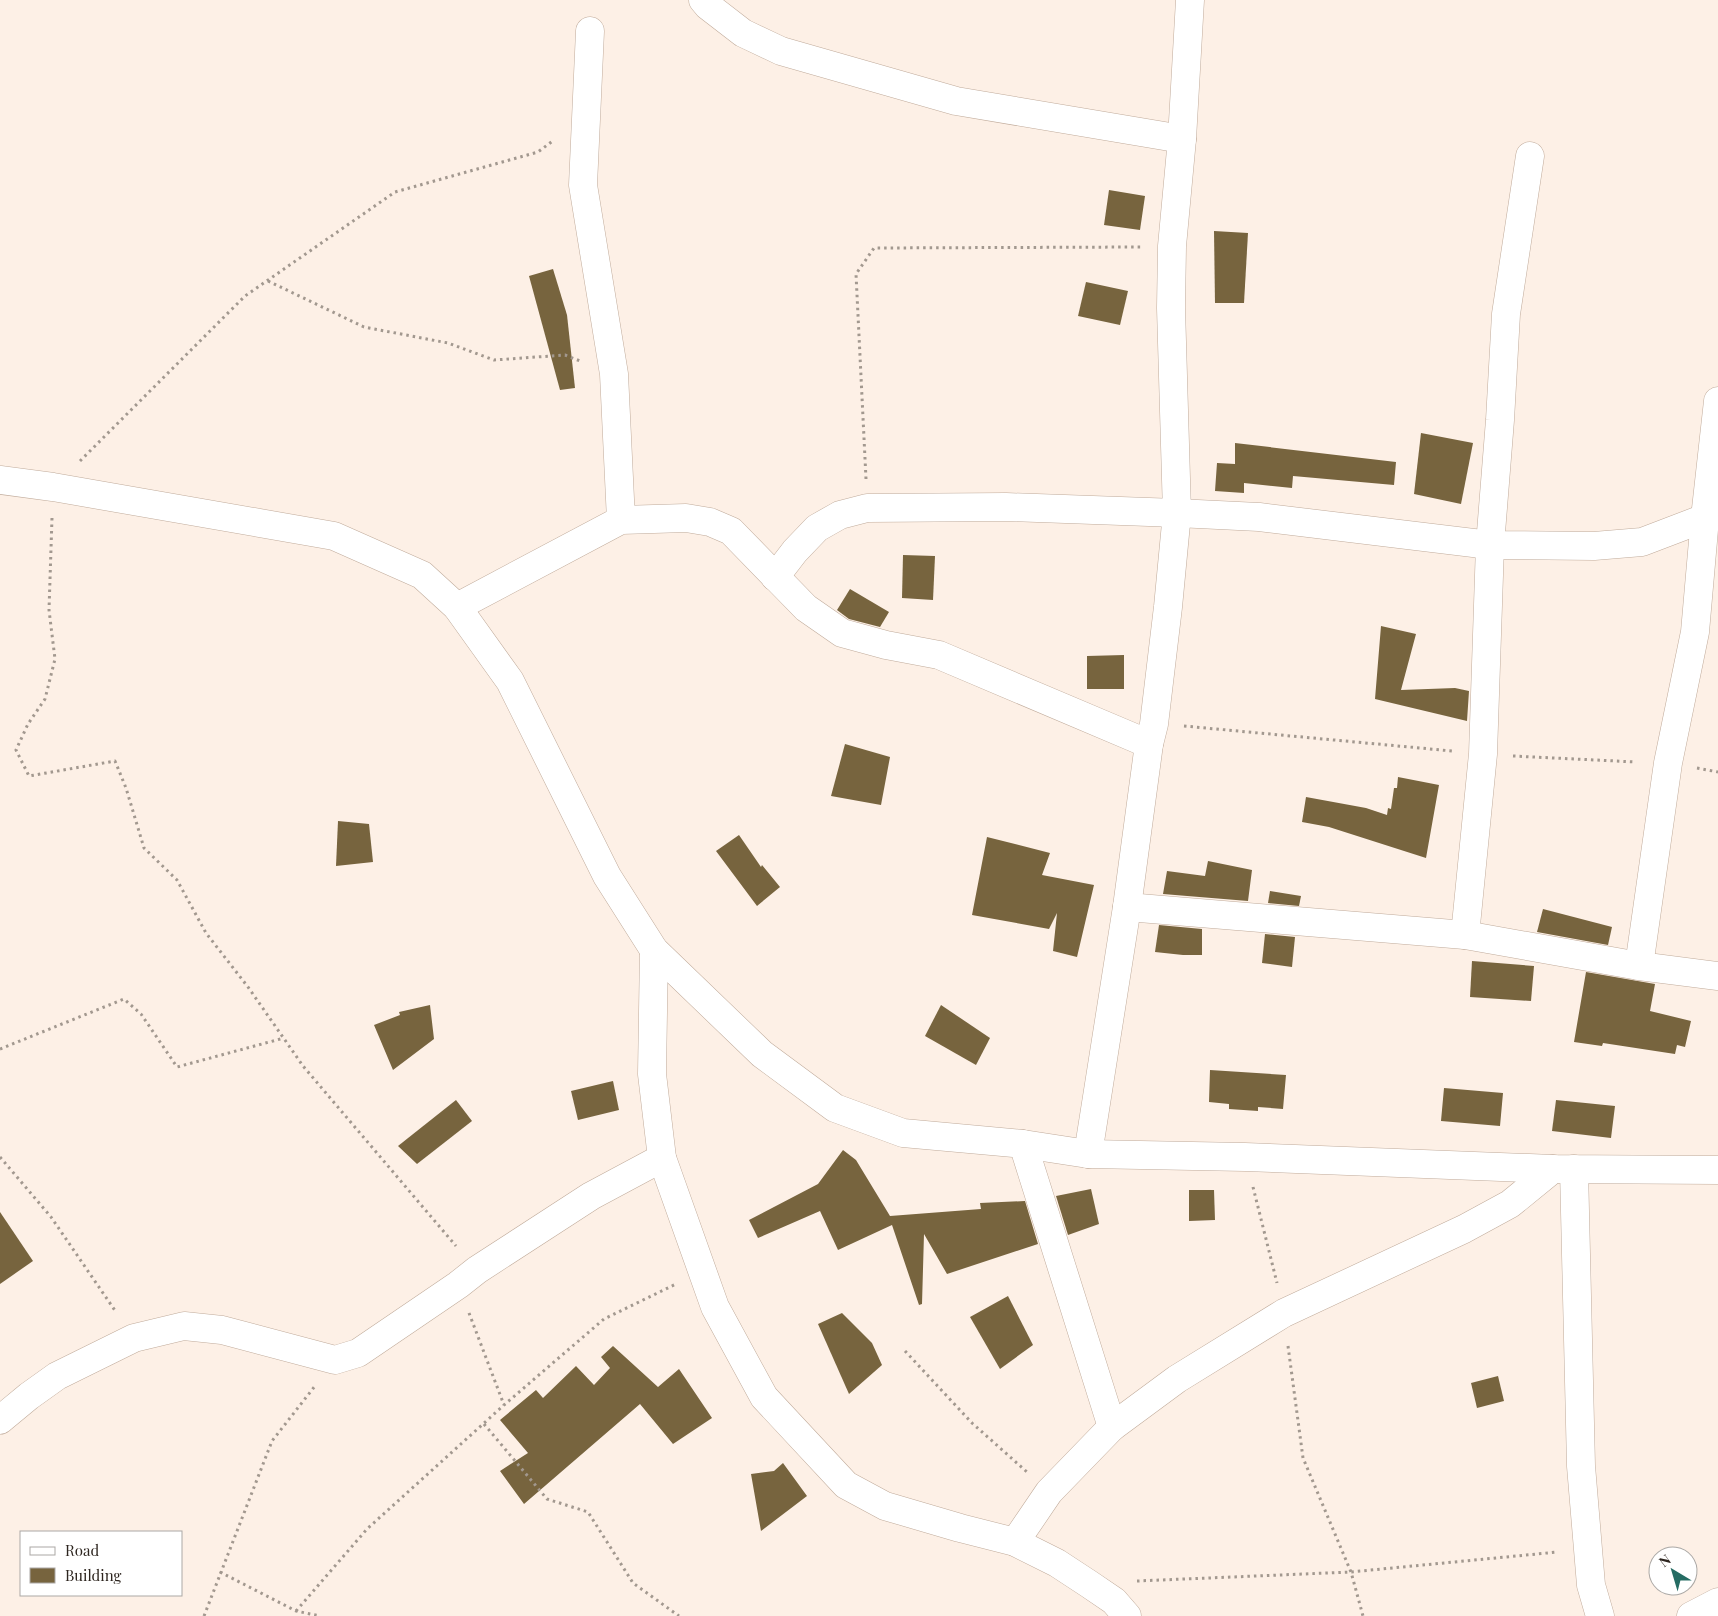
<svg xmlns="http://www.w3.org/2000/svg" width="1718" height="1616" font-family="'Playfair Display',serif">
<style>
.building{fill:#77643e}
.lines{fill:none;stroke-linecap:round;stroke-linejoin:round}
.minor-casing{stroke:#c0ab9b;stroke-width:29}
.path{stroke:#a2988f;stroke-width:3;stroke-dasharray:2.5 4;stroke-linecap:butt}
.minor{stroke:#fff;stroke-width:28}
</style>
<rect width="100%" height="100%" fill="#fdf0e6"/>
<g class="building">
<polygon points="1109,190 1145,196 1140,230 1104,225"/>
<polygon points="1214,231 1248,233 1244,303 1215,303"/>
<polygon points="553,269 567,315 575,388 560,390 529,276"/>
<polygon points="1086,282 1128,291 1120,325 1078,316"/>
<polygon points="1421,433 1473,443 1461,504 1414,494"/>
<polygon points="1235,443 1396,462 1394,485 1293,476 1292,488 1244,483 1244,493 1215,491 1217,463 1235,464"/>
<polygon points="903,555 935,556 933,600 902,598"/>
<polygon points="850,589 889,612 880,627 849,619 837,610"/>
<polygon points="1381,626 1416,634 1401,690 1455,688 1469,691 1467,721 1375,699"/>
<polygon points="1124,655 1124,689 1087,689 1087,656"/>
<polygon points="845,744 890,757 881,805 831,796"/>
<polygon points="1398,777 1439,785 1426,858 1329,827 1302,822 1306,797 1366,808 1387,815 1388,808 1391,809 1394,788 1397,788"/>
<polygon points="338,821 369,824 373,862 336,866"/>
<polygon points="739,835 761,867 762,865 780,887 757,906 716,851"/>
<polygon points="987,837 1050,853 1042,875 1094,885 1077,957 1053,951 1057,913 1049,929 972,915"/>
<polygon points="1208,861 1252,870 1248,901 1163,894 1167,871 1205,876"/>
<polygon points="1270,891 1301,896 1299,906 1268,903"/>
<polygon points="1543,909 1612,927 1608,945 1537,932"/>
<polygon points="1159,925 1202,929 1202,955 1183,955 1155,952"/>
<polygon points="1265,934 1295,937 1292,967 1262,963"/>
<polygon points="1472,961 1534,966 1531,1001 1470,997"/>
<polygon points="1586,972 1655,984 1650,1011 1691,1021 1685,1047 1677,1045 1675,1054 1603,1043 1602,1046 1574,1042"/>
<polygon points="430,1005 434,1039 393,1070 374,1025 400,1015 399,1012"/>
<polygon points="941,1005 990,1038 976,1065 925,1036"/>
<polygon points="1210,1070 1286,1075 1283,1109 1258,1107 1258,1111 1229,1109 1229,1104 1209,1102"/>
<polygon points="613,1081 619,1110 578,1120 571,1091"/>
<polygon points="1444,1088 1503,1093 1500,1126 1441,1121"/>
<polygon points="456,1100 472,1121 417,1164 398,1146"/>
<polygon points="1556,1100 1615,1106 1611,1138 1552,1131"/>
<polygon points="843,1150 856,1160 890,1216 981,1209 980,1203 1025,1201 1038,1244 947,1274 924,1234 922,1304 919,1305 892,1225 838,1250 820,1211 758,1238 749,1220 818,1184"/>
<polygon points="1091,1189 1099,1224 1068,1235 1056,1196"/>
<polygon points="1189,1190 1214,1190 1215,1220 1189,1221"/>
<polygon points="0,1212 33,1261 0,1284"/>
<polygon points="1008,1296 1033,1345 1000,1369 970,1317"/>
<polygon points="842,1313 872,1343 882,1365 849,1394 818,1324"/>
<polygon points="613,1346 658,1387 679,1369 712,1418 673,1444 640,1404 524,1504 500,1471 528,1453 500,1420 536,1390 543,1398 576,1366 594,1385 610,1368 601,1357"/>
<polygon points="1498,1376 1504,1401 1477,1408 1471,1383"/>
<polygon points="783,1463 807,1496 761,1531 751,1474 774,1471"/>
</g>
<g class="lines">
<defs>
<g id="minor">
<polyline points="703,0 708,6 743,33 781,51 956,101 1182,139"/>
<polyline points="590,31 583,185 614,374 621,520"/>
<polyline points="0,480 53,487 334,536 422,575 457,607 510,681 607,876 654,950 762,1054 835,1108 903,1133 1023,1144 1088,1154 1245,1157 1553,1169 1718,1170"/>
<polyline points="775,577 795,551 817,528 840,515 867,508 1006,507 1177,513 1259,517 1490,545 1594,546 1642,542 1705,518 1718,516"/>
<polyline points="457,607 621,520 686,518 710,522 731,531 806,608 842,633 886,645 939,655 1149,744"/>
<polyline points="1127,907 1465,935 1639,966 1718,976"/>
<polyline points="1465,935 1483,754 1490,545 1500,420 1506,314 1530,156"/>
<polyline points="654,950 652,1074 662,1158 715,1307 764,1397 846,1485 885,1506 960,1528 1015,1542 1057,1563 1089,1584 1114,1601 1127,1616"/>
<polyline points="1639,966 1668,763 1695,632 1705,518 1718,401"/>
<polyline points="1023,1144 1112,1427"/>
<polyline points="1088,1154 1127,907 1149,744 1154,724 1168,607 1177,513 1171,308 1172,246 1182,139 1190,0"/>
<polyline points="1574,1169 1581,1466 1591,1585 1600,1616"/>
<polyline points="0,1420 29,1396 57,1376 134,1338 184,1326 222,1330 335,1360 358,1353 458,1285 477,1270 591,1196 662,1158"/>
<polyline points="1015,1542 1049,1492 1112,1427 1177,1379 1284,1313 1464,1229 1510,1204 1553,1169"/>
<polyline points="1691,1616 1718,1602"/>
</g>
</defs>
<use href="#minor" class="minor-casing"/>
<g class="path">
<polyline points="268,281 364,327 448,343 494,360 565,355 580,361"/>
<polyline points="80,461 245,296 395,192 538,152 554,140"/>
<polyline points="866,479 856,274 874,248 1141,247"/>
<polyline points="52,518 49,610 55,659 45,699 28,724 16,750 29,776 115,761 126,788 144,848 177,880 206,933 248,987 303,1066 456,1246"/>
<polyline points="1184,726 1452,751"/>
<polyline points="1513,756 1636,762"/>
<polyline points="1697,768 1718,772"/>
<polyline points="0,1049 124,999 141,1014 177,1067 284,1038"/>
<polyline points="0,1157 51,1217 116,1312"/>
<polyline points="1253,1187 1277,1283"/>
<polyline points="469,1313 504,1405"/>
<polyline points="1288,1346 1303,1458 1351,1572 1363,1616"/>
<polyline points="905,1351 972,1423 1027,1472"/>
<polyline points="484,1424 547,1499 588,1512 633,1583 679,1616"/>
<polyline points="220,1572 296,1611 320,1616"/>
<polyline points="1137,1581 1351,1572 1557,1552"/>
<polyline points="296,1611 367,1529 504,1405 604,1319 676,1284"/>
<polyline points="204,1616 272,1441 315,1386"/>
</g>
<use href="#minor" class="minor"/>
</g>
<rect x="20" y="1531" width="162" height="65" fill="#ffffff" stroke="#aba8a5"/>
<rect x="30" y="1547" width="25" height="8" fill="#ffffff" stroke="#aba8a5"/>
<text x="65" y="1556" font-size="15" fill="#2d251f">Road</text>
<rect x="30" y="1568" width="25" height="15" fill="#77643e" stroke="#aba8a5"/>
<text x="65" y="1581" font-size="15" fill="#2d251f">Building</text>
<g transform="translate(1673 1571) rotate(322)"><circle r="24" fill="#ffffff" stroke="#aba8a5"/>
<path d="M0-4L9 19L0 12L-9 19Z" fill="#256c63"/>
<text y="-8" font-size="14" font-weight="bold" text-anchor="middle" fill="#2d251f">N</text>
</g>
</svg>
